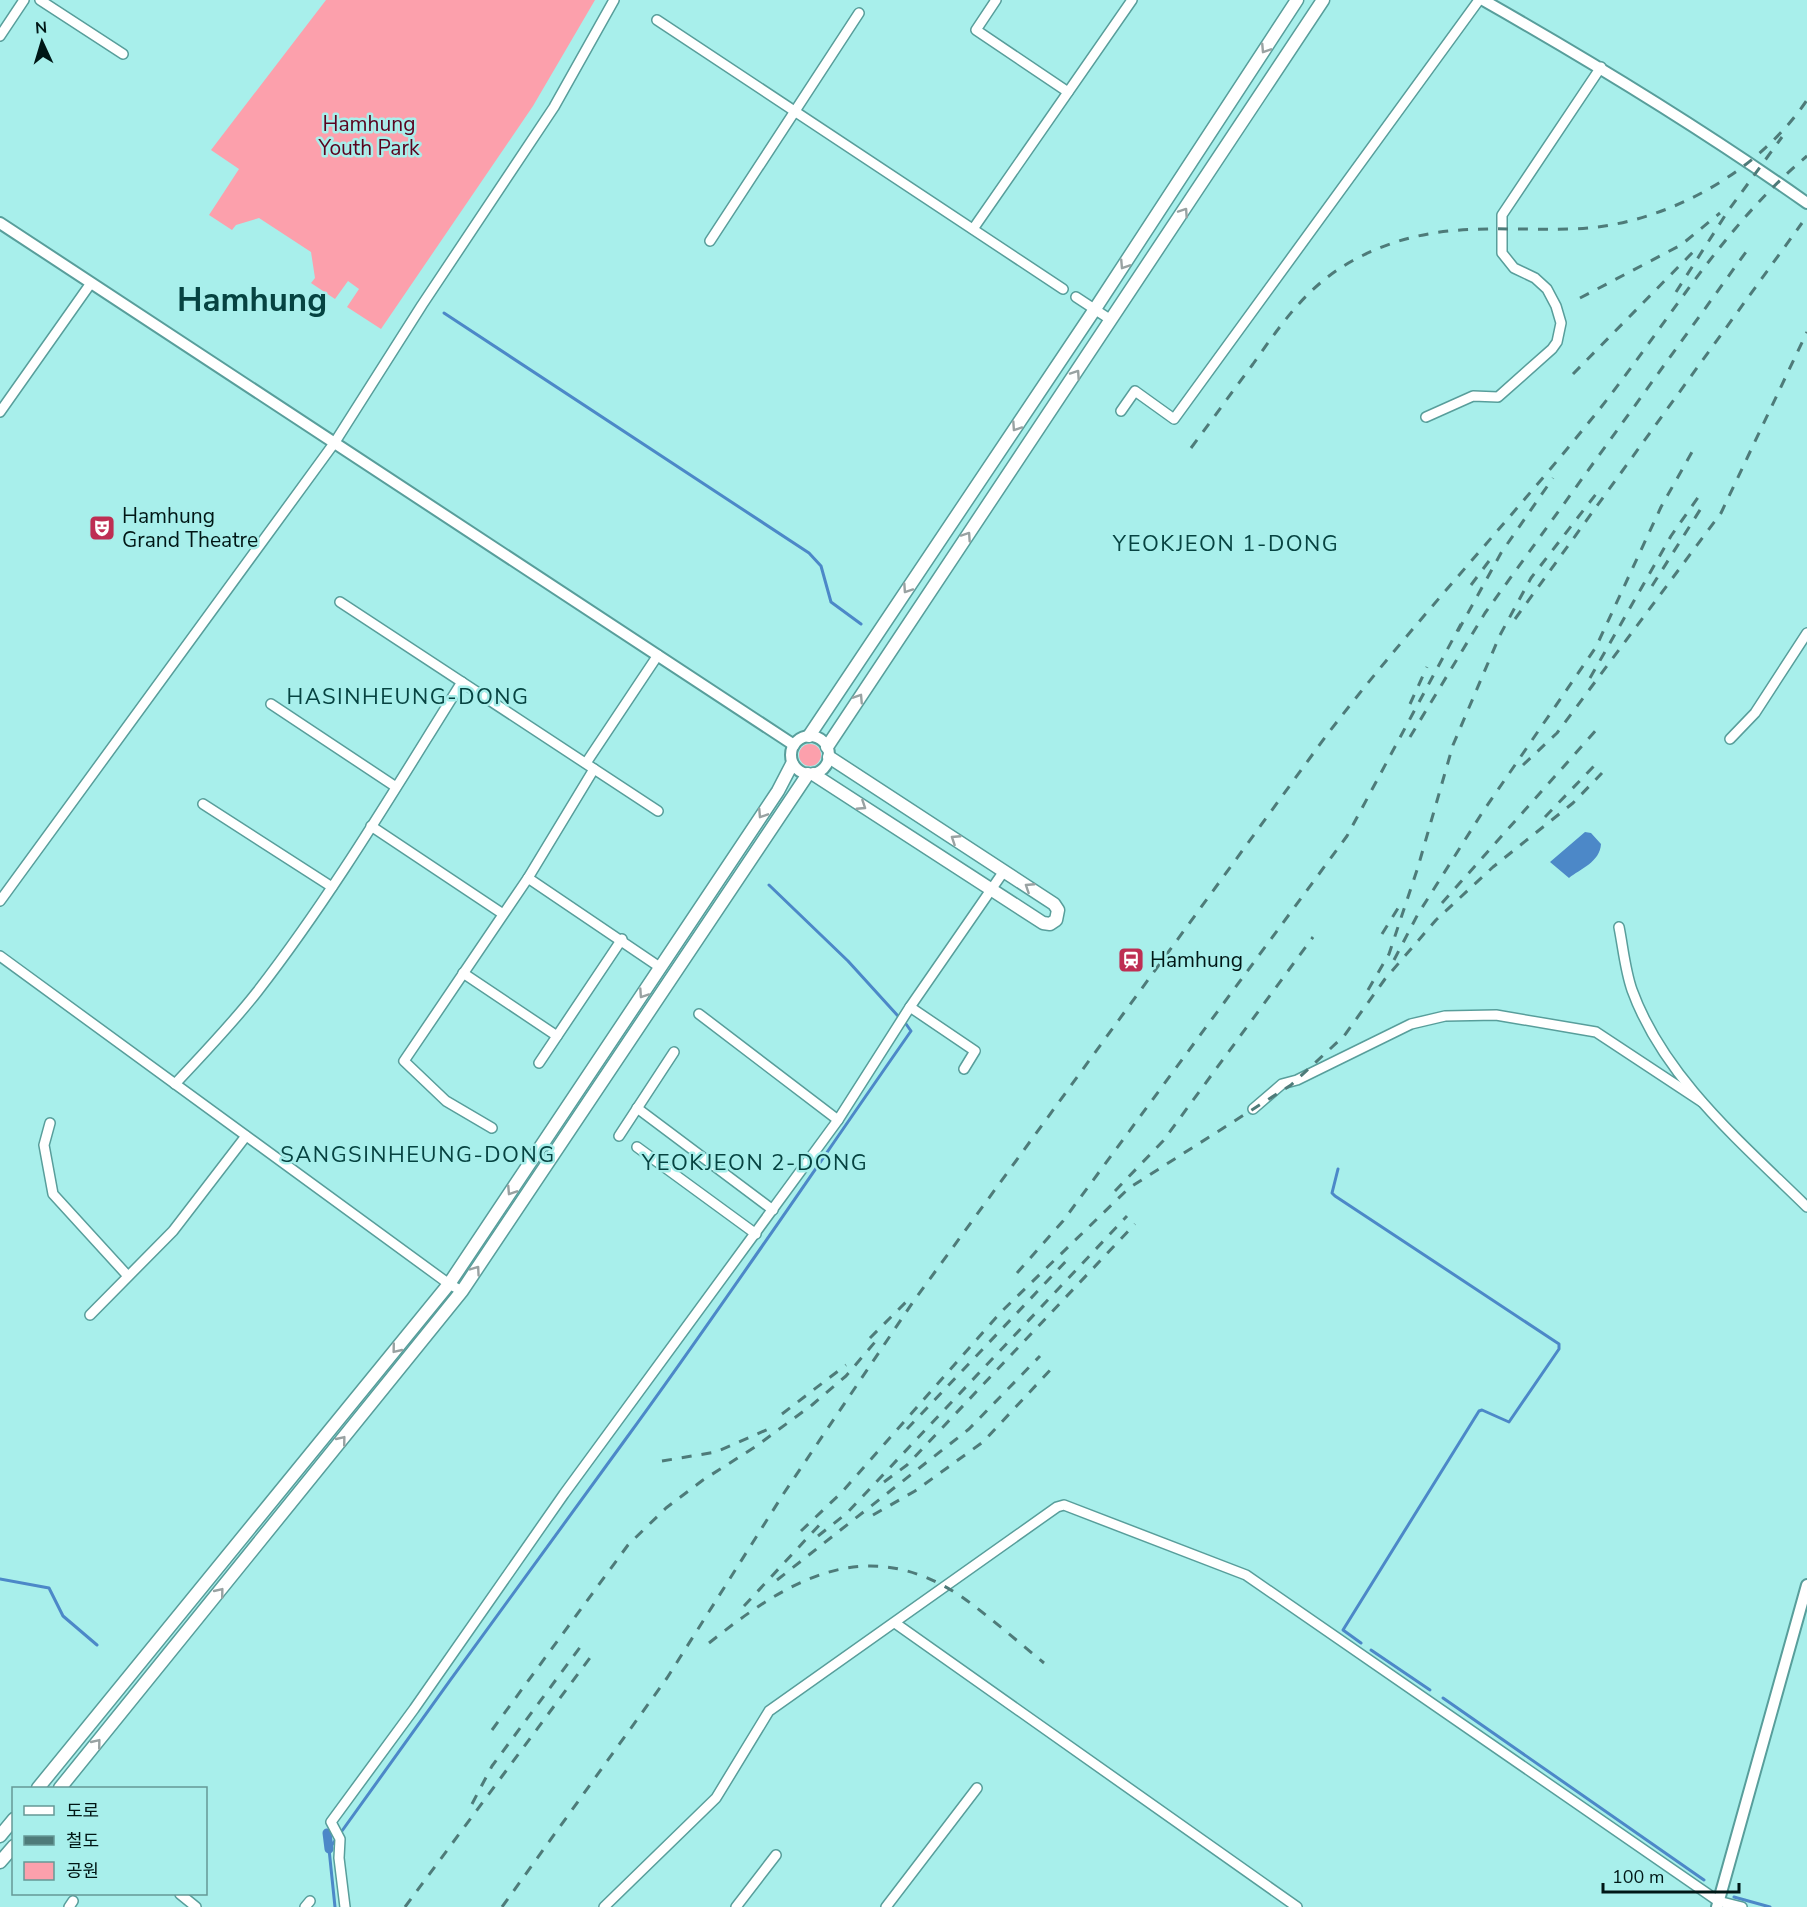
<svg xmlns="http://www.w3.org/2000/svg" width="1807" height="1907" font-family="'Nunito Sans','Noto Sans KR',sans-serif">
<style>
.green{fill:#fca0ac}
.water{fill:#4c88c8}
.lines{fill:none;stroke-linecap:round;stroke-linejoin:round}
.stream{stroke:#4c88c8;stroke-width:3}
.canal{stroke:#4c88c8;stroke-width:9}
.minor-casing{stroke:#589e9b;stroke-width:12}
.tertiary-casing{stroke:#589e9b;stroke-width:14}
.secondary-casing{stroke:#589e9b;stroke-width:15}
.minor{stroke:#fff;stroke-width:9}
.tertiary{stroke:#fff;stroke-width:10}
.secondary{stroke:#fff;stroke-width:12}
.rail{stroke:#4e7b79;stroke-width:3;stroke-dasharray:10 10;stroke-linecap:butt}
.oneway{stroke:#99a2a2}
.labels{text-anchor:middle;dominant-baseline:central;stroke-width:5;stroke-linejoin:round;paint-order:stroke}
.park-label{font-size:21px;fill:#5a031e;stroke:#a8efeb}
.poi-label{font-size:21px;fill:#001716;stroke:#a8efeb;text-anchor:start}
.neighbourhood-label{font-size:22px;letter-spacing:1.5px;fill:#064341;stroke:#a8efeb}
.town-label{font-size:33px;font-weight:bold;fill:#064341;stroke:#a8efeb}
</style>
<rect width="100%" height="100%" fill="#a8efeb"/>
<g class="green">
<polygon points="326,0 595,0 533,106 381,329 347,307 359,289 348,281 335,299 311,283 315,278 311,252 259,218 236,225 232,230 209,215 239,169 211,150"/>
<circle cx="810" cy="755" r="11"/>
</g>
<path class="water" d="M 1585,832 L 1591,833 L 1601,844 C 1600,862 1580,869 1569,878 L 1550,862 Z"/>
<g class="lines">
<g class="stream">
<polyline points="444,313 809,553 821,566 831,602 861,624"/>
<polyline points="769,885 848,961 898,1016"/>
<polyline points="1338,1169 1332,1193 1335,1196 1559,1344 1559,1349 1509,1422 1482,1410 1479,1411 1343,1630 1361,1643"/>
<polyline points="0,1579 49,1588 63,1616 97,1645"/>
<polyline points="1371,1650 1430,1690"/>
<polyline points="1443,1698 1704,1880"/>
<polyline points="1734,1897 1770,1907"/>
<path d="M 335,1907 L 329,1849 C 427,1712 525,1576 625,1440 C 723,1306 816,1167 911,1031 L 906,1024"/>
</g>
<polyline class="canal" points="327,1833 329,1849"/>
<defs>
<g id="minor">
<polyline points="40,0 123,54"/>
<polyline points="996,0 976,30 1068,92"/>
<polyline points="657,20 1063,289"/>
<polyline points="0,36 24,0"/>
<polyline points="973,229 1132,0"/>
<polyline points="710,241 859,13"/>
<polyline points="1076,297 1111,320"/>
<polyline points="1121,411 1135,391 1174,419 1479,0"/>
<polyline points="0,412 91,283"/>
<polyline points="1426,417 1473,396 1498,397 1552,349 1557,342 1561,323 1556,306 1547,289 1535,278 1514,268 1502,253 1502,215 1601,67"/>
<polyline points="340,602 658,811"/>
<polyline points="271,704 396,787"/>
<polyline points="1730,739 1755,713 1807,633"/>
<polyline points="586,763 658,655"/>
<polyline points="203,804 332,887"/>
<polyline points="371,826 503,914"/>
<polyline points="528,878 661,968"/>
<polyline points="0,901 335,442 422,305 554,107 614,0"/>
<path d="M 1619,927 C 1623,947 1625,970 1632,990 C 1664,1078 1742,1143 1807,1207"/>
<polyline points="0,956 449,1284 462,1291"/>
<polyline points="463,973 557,1036"/>
<polyline points="910,1007 975,1051 964,1069"/>
<polyline points="699,1014 838,1120"/>
<polyline points="539,1063 622,939"/>
<path d="M 175,1084 C 203,1054 232,1024 257,992 C 333,894 396,787 462,682"/>
<polyline points="637,1108 773,1210"/>
<polyline points="1253,1109 1282,1084 1297,1080 1411,1024 1445,1016 1496,1015 1596,1032 1702,1102"/>
<polyline points="50,1123 44,1145 53,1194 127,1275"/>
<polyline points="492,1128 446,1101 404,1061 528,878 594,769"/>
<polyline points="619,1136 674,1052"/>
<polyline points="637,1147 756,1234"/>
<polyline points="90,1315 173,1231 246,1136"/>
<polyline points="895,1623 1297,1907"/>
<polyline points="180,1894 196,1907"/>
<polyline points="69,1907 73,1901"/>
<polyline points="305,1907 310,1901"/>
<polyline points="345,1907 339,1858 340,1839 331,1822 414,1709 564,1494 838,1120 910,1007 1004,871"/>
<polyline points="604,1907 716,1798 769,1711 1057,1507 1064,1505 1246,1575 1718,1901 1742,1907"/>
<polyline points="736,1907 776,1855"/>
<polyline points="886,1907 977,1788"/>
</g>
<g id="tertiary">
<path d="M 1483,0 C 1594,63 1702,129 1807,203"/>
<polyline points="0,223 794,745"/>
<circle cx="810" cy="755" r="19"/>
<polyline points="1717,1907 1807,1585"/>
</g>
<g id="secondary">
<polyline points="809,736 1095,309 1297,0"/>
<polyline points="827,747 1323,0"/>
<polyline points="813,774 1043,923 1050,924 1056,920 1058,910 1054,904 829,757"/>
<polyline points="38,1788 449,1284 778,791 792,764"/>
<polyline points="60,1788 462,1291 808,774"/>
<polyline points="0,1836 14,1819"/>
<polyline points="0,1862 14,1846"/>
</g>
</defs>
<use href="#minor" class="minor-casing"/>
<use href="#tertiary" class="tertiary-casing"/>
<use href="#secondary" class="secondary-casing"/>
<use href="#minor" class="minor"/>
<use href="#tertiary" class="tertiary"/>
<use href="#secondary" class="secondary"/>
<g class="rail">
<polyline points="1676,292 1728,211 1782,137"/>
<polyline points="1580,298 1681,245 1720,213"/>
<polyline points="1573,374 1693,252"/>
<path d="M 1191,448 C 1212,420 1232,392 1253,364 C 1282,323 1307,286 1352,261 C 1429,219 1491,231 1573,229 C 1663,226 1757,174 1807,100"/>
<polyline points="1471,585 1489,561"/>
<polyline points="1652,586 1705,502"/>
<polyline points="1515,619 1802,223"/>
<polyline points="1458,631 1501,553 1553,478"/>
<polyline points="1590,678 1671,536 1699,496"/>
<polyline points="1410,704 1427,667"/>
<polyline points="1410,737 1485,613 1751,245"/>
<polyline points="1523,765 1557,733 1721,513 1807,332"/>
<polyline points="1545,817 1594,766"/>
<polyline points="1442,903 1598,728"/>
<polyline points="1382,934 1400,905"/>
<polyline points="1394,960 1418,914 1482,813 1596,647 1661,507 1692,452"/>
<polyline points="1368,990 1389,954 1418,867 1453,745 1500,635 1531,578 1596,494"/>
<polyline points="1115,1191 1163,1141 1313,937"/>
<polyline points="1017,1273 1063,1221 1347,836 1461,624"/>
<polyline points="870,1338 906,1302"/>
<polyline points="782,1414 846,1365"/>
<polyline points="907,1429 1070,1257"/>
<polyline points="662,1461 716,1452 773,1427"/>
<polyline points="884,1482 907,1465 1135,1224"/>
<polyline points="873,1515 915,1491 983,1442 1054,1366"/>
<polyline points="801,1531 841,1493 1001,1312 1129,1188 1291,1085 1344,1036 1385,979 1436,920 1493,867 1573,803 1602,773"/>
<polyline points="818,1536 847,1513 1127,1216"/>
<polyline points="777,1580 969,1429 1040,1356"/>
<polyline points="744,1606 824,1520"/>
<path d="M 709,1643 C 788,1580 866,1532 962,1597 C 990,1617 1017,1641 1044,1663"/>
<polyline points="492,1730 628,1545 666,1508 703,1480 755,1447 812,1405 846,1376 881,1335"/>
<polyline points="472,1804 492,1766 581,1646"/>
<polyline points="405,1907 592,1655"/>
<path d="M 502,1907 L 667,1678 L 784,1493 L 913,1302 L 1326,736 C 1411,625 1507,524 1594,416 C 1665,328 1720,229 1807,156"/>
</g>
</g>
<defs><path id="oneway-chevron" d="M-2-3.5L2.5 0L-2 3.5" fill="none" stroke-width="1.6" stroke-linecap="round" stroke-linejoin="round" transform="scale(1.5)"/></defs>
<g class="oneway">
<use href="#oneway-chevron" transform="translate(1265 49) rotate(123)"/>
<use href="#oneway-chevron" transform="translate(1184 212) rotate(-56)"/>
<use href="#oneway-chevron" transform="translate(1124 265) rotate(123)"/>
<use href="#oneway-chevron" transform="translate(1076 374) rotate(-56)"/>
<use href="#oneway-chevron" transform="translate(1016 427) rotate(124)"/>
<use href="#oneway-chevron" transform="translate(967 536) rotate(-56)"/>
<use href="#oneway-chevron" transform="translate(907 589) rotate(124)"/>
<use href="#oneway-chevron" transform="translate(859 698) rotate(-57)"/>
<use href="#oneway-chevron" transform="translate(862 806) rotate(33)"/>
<use href="#oneway-chevron" transform="translate(762 814) rotate(123)"/>
<use href="#oneway-chevron" transform="translate(955 839) rotate(-147)"/>
<use href="#oneway-chevron" transform="translate(1029 887) rotate(-147)"/>
<use href="#oneway-chevron" transform="translate(643 994) rotate(124)"/>
<use href="#oneway-chevron" transform="translate(511 1191) rotate(123)"/>
<use href="#oneway-chevron" transform="translate(476 1270) rotate(-55)"/>
<use href="#oneway-chevron" transform="translate(396 1349) rotate(129)"/>
<use href="#oneway-chevron" transform="translate(342 1440) rotate(-51)"/>
<use href="#oneway-chevron" transform="translate(220 1592) rotate(-51)"/>
<use href="#oneway-chevron" transform="translate(97 1743) rotate(-51)"/>
</g>
<defs>
<symbol id="theatre-square" viewBox="-11 -11 22 22"><rect x="-9" y="-9" width="18" height="18" rx="4" fill="#be2e53" stroke="#a8efeb"/><path d="M-5-5.5Q0-4 5-5.5V0Q5 5 0 6Q-5 5-5 0ZM-3.3-2.5H-1v1.5H-3.3ZM1-2.5H3.3v1.5H1ZM-2.8 1Q0 5.5 2.8 1Z" fill="#fff"/></symbol>
<symbol id="station-square" viewBox="-11 -11 22 22"><rect x="-9" y="-9" width="18" height="18" rx="4" fill="#be2e53" stroke="#a8efeb"/><path d="M-3-6H3Q5-6 5-4V2Q5 4 3 4L4.5 6H3L1.5 4h-3L-3 6H-4.5L-3 4Q-5 4-5 2V-4Q-5-6-3-6ZM-3.5-4v3h7v-3ZM-3.5 1v1.5H-2V1ZM2 1v1.5H3.5V1Z" fill="#fff"/></symbol>
</defs>
<g fill-rule="evenodd">
<use href="#theatre-square" x="87" y="513" width="30" height="30"/>
<use href="#station-square" x="1116" y="945" width="30" height="30"/>
</g>
<g class="labels">
<g class="park-label">
<text x="369" y="124">Hamhung<tspan x="369" dy="24">Youth Park</tspan></text>
</g>
<g class="poi-label">
<text x="122" y="516">Hamhung<tspan x="122" dy="24">Grand Theatre</tspan></text>
<text x="1150" y="960">Hamhung</text>
</g>
<g class="neighbourhood-label">
<text x="1226" y="544">YEOKJEON 1-DONG</text>
<text x="408" y="697">HASINHEUNG-DONG</text>
<text x="418" y="1155">SANGSINHEUNG-DONG</text>
<text x="755" y="1163">YEOKJEON 2-DONG</text>
</g>
<g class="town-label">
<text x="252" y="300">Hamhung</text>
</g>
</g>
<rect x="12" y="1787" width="195" height="108" fill="#a8efeb" stroke="#659996" stroke-width="1.5"/>
<rect x="24" y="1806" width="30" height="9" fill="#ffffff" stroke="#659996" stroke-width="1.5"/>
<text x="66" y="1817" font-size="18" fill="#001716">도로</text>
<rect x="24" y="1836" width="30" height="9" fill="#4e7b79" stroke="#659996" stroke-width="1.5"/>
<text x="66" y="1847" font-size="18" fill="#001716">철도</text>
<rect x="24" y="1862" width="30" height="18" fill="#fca0ac" stroke="#659996" stroke-width="1.5"/>
<text x="66" y="1877" font-size="18" fill="#001716">공원</text>
<g transform="translate(42 42) rotate(356)" stroke="#a8efeb" stroke-width="4.5" paint-order="stroke">
<path d="M0-4.5L10 22L0 15L-10 22Z" fill="#001716"/>
<text y="-9" font-size="16" font-weight="bold" text-anchor="middle" fill="#001716">N</text>
</g>
<path d="M1603 1883v9h136v-9" fill="none" stroke="#001716" stroke-width="3"/>
<text x="1612" y="1883" font-size="18" fill="#001716" stroke="#a8efeb" stroke-width="4.5" paint-order="stroke">100 m</text>
</svg>
